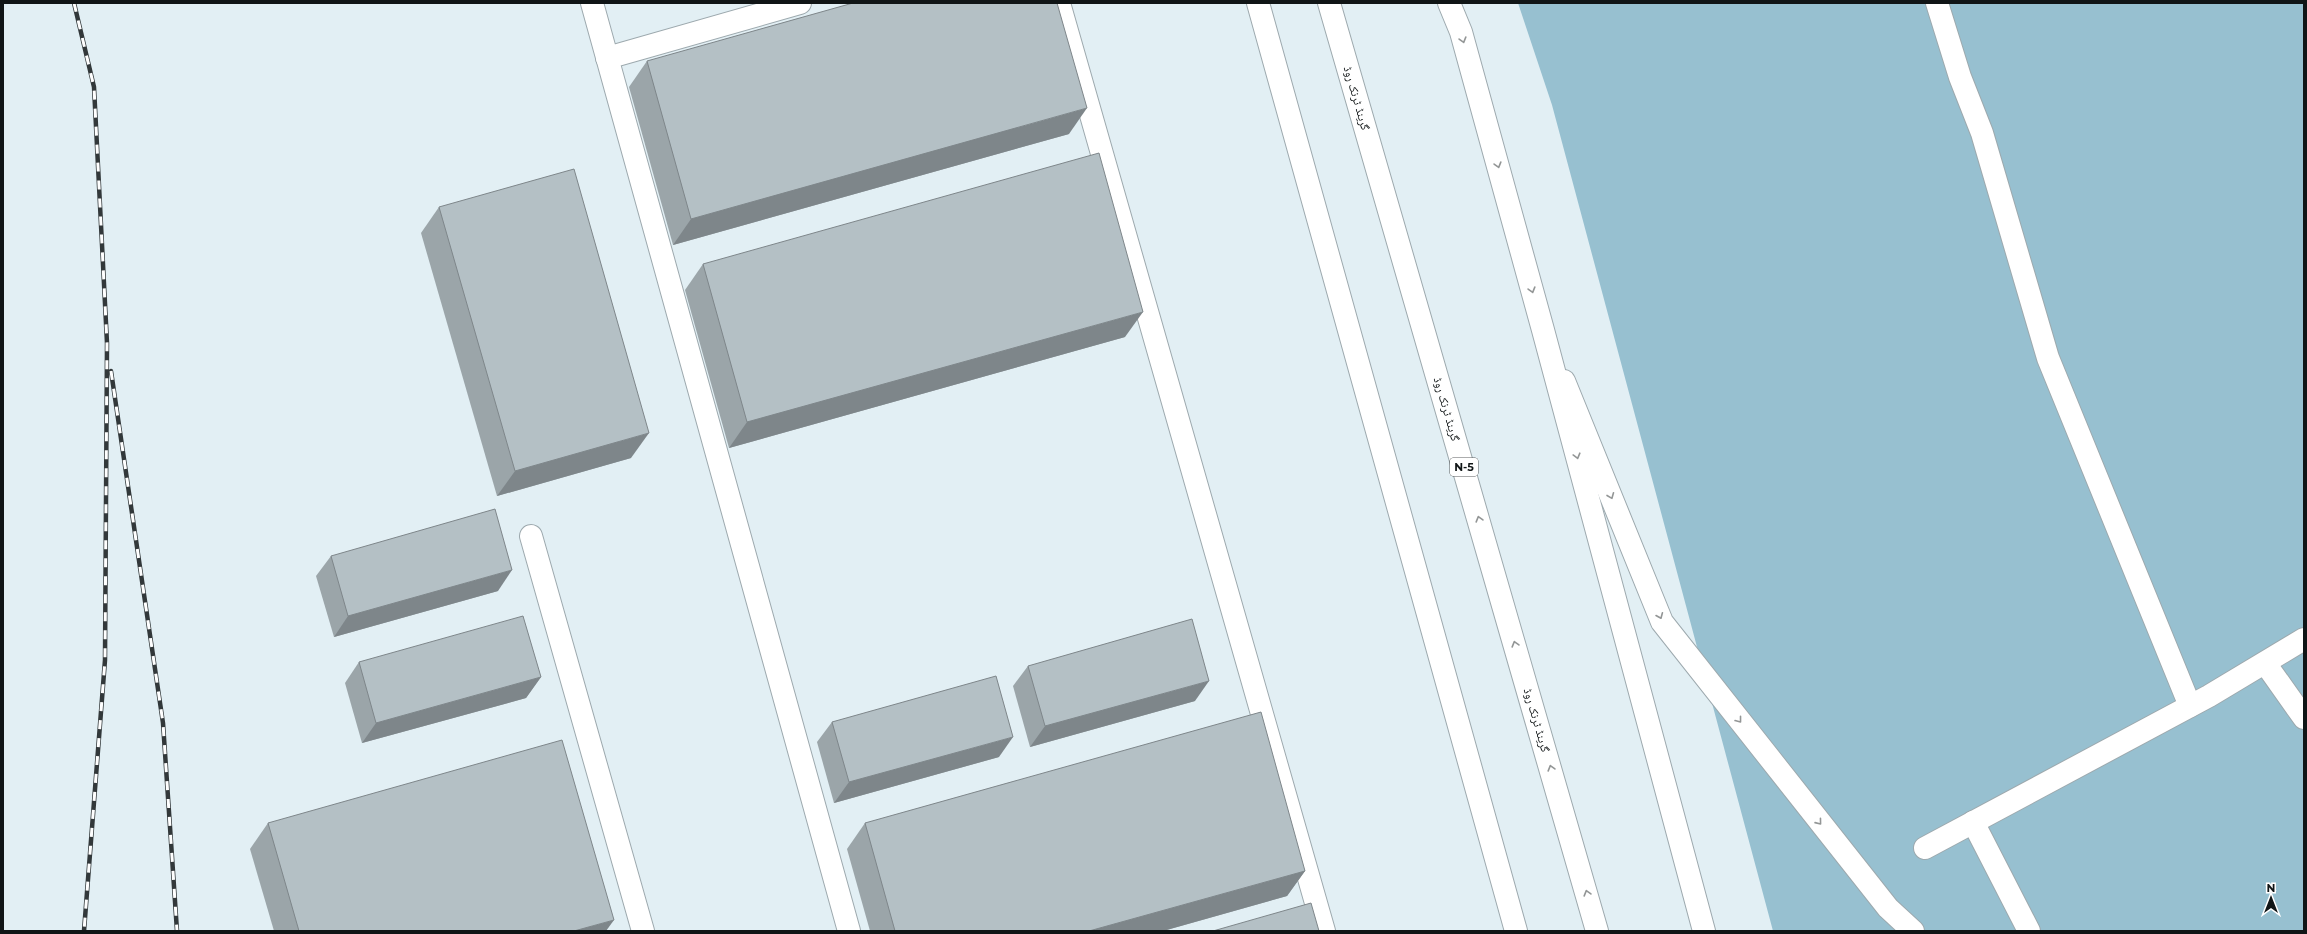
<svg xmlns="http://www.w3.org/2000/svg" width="2307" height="934" font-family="Montserrat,'Noto Naskh Arabic',sans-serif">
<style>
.green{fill:#97c0d0}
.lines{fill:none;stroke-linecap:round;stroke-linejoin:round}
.minor-casing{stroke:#9da9ae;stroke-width:24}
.highway-casing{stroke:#9da9ae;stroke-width:24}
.minor{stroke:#fff;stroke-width:22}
.highway{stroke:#fff;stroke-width:22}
.rail-casing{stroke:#32383a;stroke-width:4.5}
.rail{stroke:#fff;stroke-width:3;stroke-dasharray:9;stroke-linecap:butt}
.wall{fill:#9ba5a9}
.shaded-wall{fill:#7e868a}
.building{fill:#b4c0c5;stroke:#7e868a}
.oneway{stroke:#939696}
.labels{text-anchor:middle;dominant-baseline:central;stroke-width:3;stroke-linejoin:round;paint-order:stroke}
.shield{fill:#fff;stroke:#585b5c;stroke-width:1}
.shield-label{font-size:11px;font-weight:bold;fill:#101516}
.street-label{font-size:12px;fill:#101516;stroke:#fff}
</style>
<rect width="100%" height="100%" fill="#e2eff4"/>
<polygon class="green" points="1518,3 2304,3 2304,931 1773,931 1552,105"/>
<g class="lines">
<defs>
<g id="minor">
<polyline points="592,3 849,931"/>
<polyline points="1059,3 1324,931"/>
<polyline points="1258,3 1516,931"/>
<polyline points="1937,3 1960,77 1982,133 2048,358 2190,706"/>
<polyline points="607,58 800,3"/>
<polyline points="1564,381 1662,622 1888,908 1913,931"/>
<polyline points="531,536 643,931"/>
<polyline points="2265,663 2304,718"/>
<polyline points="1973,822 2029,931"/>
<polyline points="1925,848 2209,696 2304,639"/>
</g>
<g id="highway">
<polyline points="1329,3 1597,931"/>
<polyline points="1449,3 1461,32 1543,330 1704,931"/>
</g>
</defs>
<use href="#minor" class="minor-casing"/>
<use href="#highway" class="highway-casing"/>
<use href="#minor" class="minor"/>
<use href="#highway" class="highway"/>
<defs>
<g id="rail">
<polyline points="74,3 94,87 107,343 105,660 84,931"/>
<polyline points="111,371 163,723 177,931"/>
</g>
</defs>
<use href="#rail" class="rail-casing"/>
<use href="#rail" class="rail"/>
</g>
<g class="wall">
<polygon points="647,61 1069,134 673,245 629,87"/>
<polygon points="439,207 631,458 497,496 421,233"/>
<polygon points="703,264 1125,337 729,448 685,290"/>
<polygon points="331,556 498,591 334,637 316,576"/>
<polygon points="359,662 541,677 526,698 362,743 345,683"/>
<polygon points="1028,666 1195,701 1030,747 1013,686"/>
<polygon points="832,722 999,757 834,803 817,742"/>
<polygon points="268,823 606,931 274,931 250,849"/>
<polygon points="865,823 1305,871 1287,896 1163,931 870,931 847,849"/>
</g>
<g class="shaded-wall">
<polygon points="1087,108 1069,134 673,245 691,219"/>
<polygon points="1143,312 1125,337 729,448 747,422"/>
<polygon points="649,433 631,458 497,496 515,471"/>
<polygon points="512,570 498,591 334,637 348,616"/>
<polygon points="541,677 526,698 362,743 376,723"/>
<polygon points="1209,681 1195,701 1030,747 1045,726"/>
<polygon points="1013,737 999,757 834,803 849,782"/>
<polygon points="1305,871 1287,896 1163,931 1089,931"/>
<polygon points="614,920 606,931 574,931"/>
</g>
<g class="building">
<polygon points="853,3 1057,3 1087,108 691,219 647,61"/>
<polygon points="1099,153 1143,312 747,422 703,264"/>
<polygon points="574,169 649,433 515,471 439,207"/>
<polygon points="495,509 512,570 348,616 331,556"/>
<polygon points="523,616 541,677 376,723 359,662"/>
<polygon points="1192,619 1209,681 1045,726 1028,666"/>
<polygon points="996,676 1013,737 849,782 832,722"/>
<polygon points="1261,712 1305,871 1089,931 895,931 865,823"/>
<polygon points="562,740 614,920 574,931 299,931 268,823"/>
<polygon points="1311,903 1319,931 1213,931"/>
</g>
<defs><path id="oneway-chevron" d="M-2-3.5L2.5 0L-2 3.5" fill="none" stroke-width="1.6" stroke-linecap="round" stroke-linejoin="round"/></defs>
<g class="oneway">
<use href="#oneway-chevron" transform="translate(1463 40) rotate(74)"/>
<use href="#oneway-chevron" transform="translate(1498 165) rotate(74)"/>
<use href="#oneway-chevron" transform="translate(1532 290) rotate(74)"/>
<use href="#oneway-chevron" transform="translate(1577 456) rotate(75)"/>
<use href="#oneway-chevron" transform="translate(1611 496) rotate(68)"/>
<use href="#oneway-chevron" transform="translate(1479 519) rotate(-106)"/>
<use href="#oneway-chevron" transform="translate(1660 616) rotate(67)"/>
<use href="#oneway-chevron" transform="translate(1515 644) rotate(-106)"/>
<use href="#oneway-chevron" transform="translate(1739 720) rotate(52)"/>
<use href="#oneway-chevron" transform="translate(1551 768) rotate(-106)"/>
<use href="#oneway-chevron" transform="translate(1819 822) rotate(51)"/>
<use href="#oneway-chevron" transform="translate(1587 893) rotate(-106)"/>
</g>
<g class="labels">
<rect class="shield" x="1450" y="458" width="28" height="18" rx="3"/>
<g class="shield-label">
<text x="1464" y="467">N-5</text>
</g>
<g class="street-label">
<text transform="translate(1357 98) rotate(74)">گرینڈ ٹرنک روڈ</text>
<text transform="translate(1447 409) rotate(74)">گرینڈ ٹرنک روڈ</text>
<text transform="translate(1537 720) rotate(74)">گرینڈ ٹرنک روڈ</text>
</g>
</g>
<rect width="2307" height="934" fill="none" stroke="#101516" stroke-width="8"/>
<g transform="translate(2271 898)" stroke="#ffffff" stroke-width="3" paint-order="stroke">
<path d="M0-3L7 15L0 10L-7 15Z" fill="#101516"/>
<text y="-6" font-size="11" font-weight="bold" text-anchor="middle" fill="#101516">N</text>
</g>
</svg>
